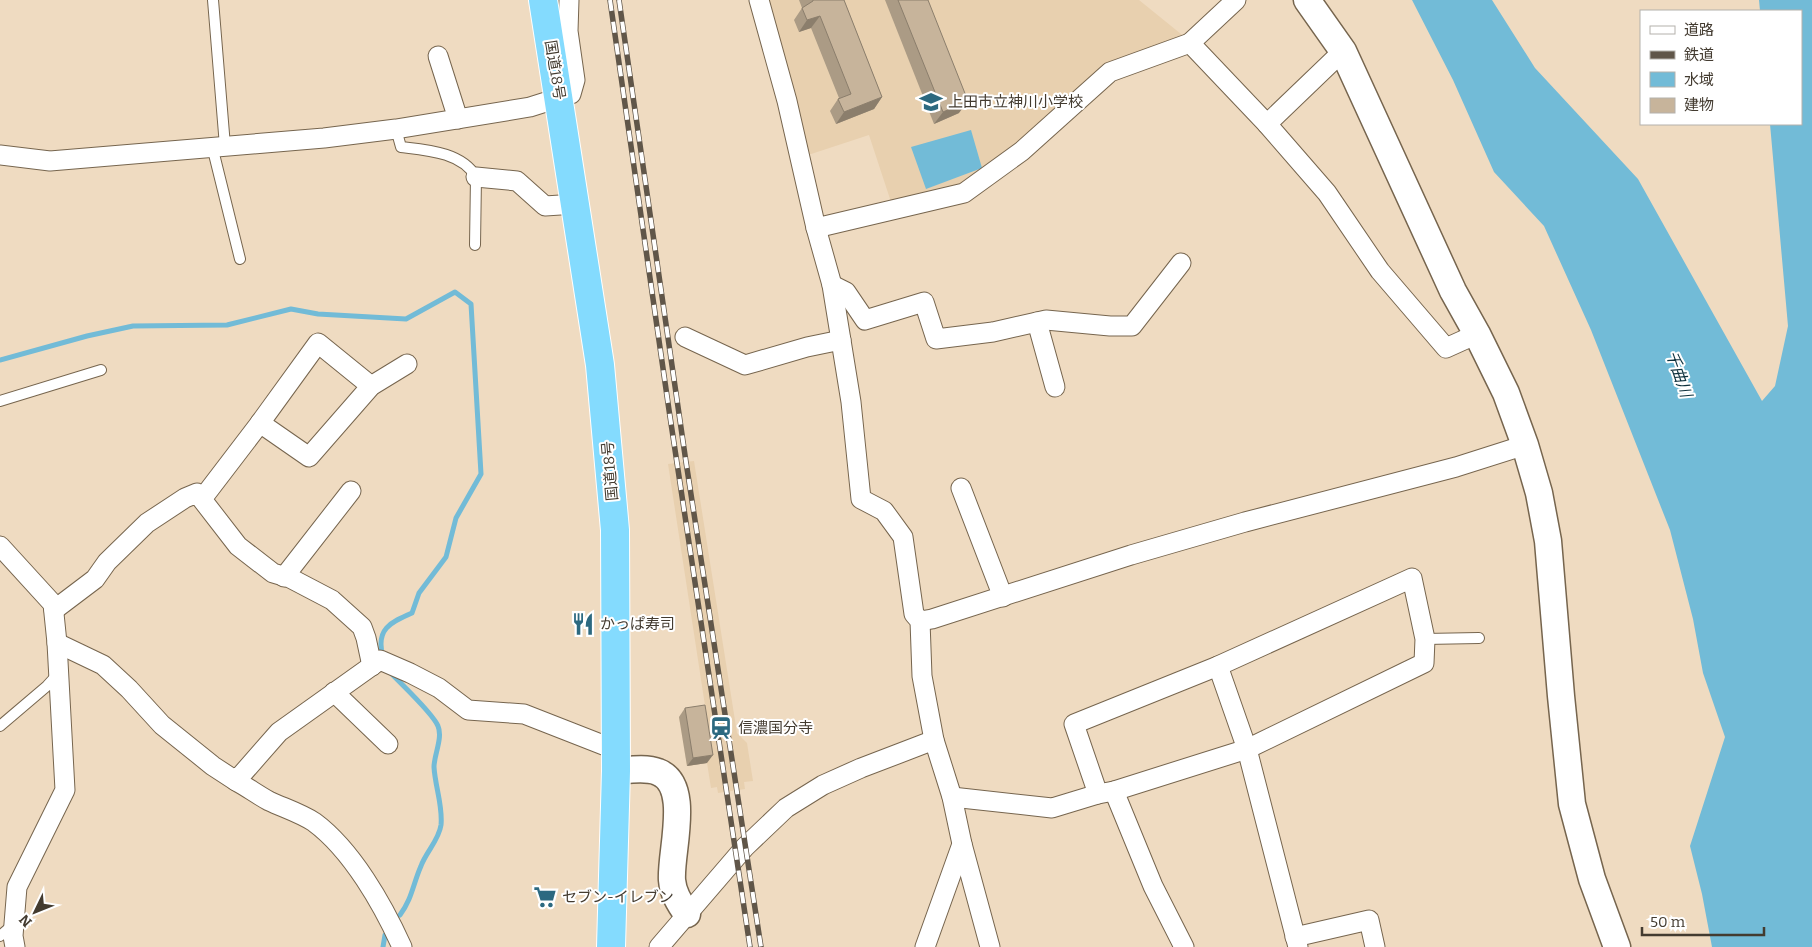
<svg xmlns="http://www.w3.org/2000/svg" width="1812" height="947" font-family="Bitter,'Noto Sans JP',serif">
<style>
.built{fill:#e8d0af}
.water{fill:#72bbd7}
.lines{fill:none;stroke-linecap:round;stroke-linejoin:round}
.stream{stroke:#72bbd7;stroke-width:5}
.lane-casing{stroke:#76654e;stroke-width:12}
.street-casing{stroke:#76654e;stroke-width:21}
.secondary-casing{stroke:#76654e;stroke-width:29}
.highway-casing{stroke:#fff;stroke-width:30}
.lane{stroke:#fff;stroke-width:10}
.street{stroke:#fff;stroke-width:19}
.secondary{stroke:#fff;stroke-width:26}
.highway{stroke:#84dbfe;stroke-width:28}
.rail-casing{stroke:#605649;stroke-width:5.5}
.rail{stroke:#fff;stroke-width:4;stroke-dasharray:11;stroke-linecap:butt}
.wall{fill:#ab9b85}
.shaded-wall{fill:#8b7e6c}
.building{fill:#c7b49b;stroke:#8b7e6c}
.labels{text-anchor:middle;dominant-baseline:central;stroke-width:4;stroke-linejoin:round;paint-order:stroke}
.street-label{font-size:15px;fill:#433b30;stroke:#fff}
.poi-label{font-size:15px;fill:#433b30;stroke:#fff;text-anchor:start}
.water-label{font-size:16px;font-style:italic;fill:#0e313d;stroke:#fff}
</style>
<rect width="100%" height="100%" fill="#efdbc1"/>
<g class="built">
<polygon points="766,0 1139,0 1186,38 1107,68 963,188 892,205 869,135 805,156"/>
<polygon points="694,461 737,733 747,743 753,781 744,782 745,789 718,793 717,787 711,788 707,763 687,766 679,717 706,712 668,464"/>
</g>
<g class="water">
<polygon points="1412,0 1492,0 1535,68 1638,179 1762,401 1775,386 1788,326 1770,124 1801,124 1801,11 1760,11 1759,0 1812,0 1812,947 1712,947 1702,894 1690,846 1725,737 1703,673 1693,619 1670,530 1591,330 1544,226 1494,172 1453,80"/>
<polygon points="971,130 982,168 926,189 911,147"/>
</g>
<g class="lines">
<g class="stream">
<path d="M 0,360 L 87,336 L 133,326 L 227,325 L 291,309 L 318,314 L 406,319 L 455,292 L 471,304 L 481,474 L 456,518 L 446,557 L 419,593 L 412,613 C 391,622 375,629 383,657"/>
<path d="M 389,671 C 400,683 433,713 438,726 C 443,738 434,755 434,767 C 435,786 443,806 441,825 C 439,840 426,852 421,866 C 413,884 412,899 400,915"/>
<polyline points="383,947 385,935"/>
</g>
<defs>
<g id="lane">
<polyline points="213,0 225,146"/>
<path d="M 396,129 L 401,147 C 426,150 462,152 476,177 L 475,245"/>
<polyline points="212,146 240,259"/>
<polyline points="0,401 101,370"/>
<polyline points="1425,639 1479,638"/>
<polyline points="0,726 47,686 58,674"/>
<polyline points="0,936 14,924"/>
</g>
<g id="street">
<polyline points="759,0 787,101 816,228 832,285 851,402 861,499 884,511 903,537 914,614 920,621 922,676 934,740 952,797 962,844 990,947"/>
<polyline points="1236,0 1190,43 1267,124"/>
<polyline points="1343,51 1267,124 1327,193 1380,271 1446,348 1477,334"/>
<polyline points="438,56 458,119"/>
<polyline points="0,155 50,161 324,138 396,129 530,107 571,94 575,80 568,31 569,0"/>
<polyline points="476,177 517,181 545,206 576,204"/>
<polyline points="816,228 964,193 1022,151 1110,72 1190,43"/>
<polyline points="832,285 846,292 865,320 924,302 936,339 993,332 1046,320 1110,326 1132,326 1181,263"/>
<polyline points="1037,322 1055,387"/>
<polyline points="685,337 745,365 807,347 841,340"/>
<polyline points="260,423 309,457 371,386 407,364"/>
<polyline points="961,488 1003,597"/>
<polyline points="202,499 260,423 318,343 371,386"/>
<polyline points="0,546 53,604 57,643 65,790 17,887 13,936 15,947"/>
<polyline points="284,577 351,491"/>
<polygon points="1412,578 1425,639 1424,663 1247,749 1114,791 1098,794 1074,724 1218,666"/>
<polyline points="54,610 95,579 107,562 147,523 185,498 197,493 238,546 273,573 290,578 332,600 362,627 366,638 372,666"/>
<polyline points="920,621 932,619 1131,555 1245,522 1456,467 1525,445"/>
<polyline points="57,643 103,665 129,689 162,725 213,766 236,781 279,732 380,660 410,673 439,688 468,710 524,714 616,750"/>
<polyline points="1218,666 1247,749 1298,947"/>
<polyline points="334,692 388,744"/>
<path d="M 236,781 C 247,787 258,795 269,801 C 284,808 300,813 314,822 C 352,850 383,905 402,947"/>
<polyline points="1114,791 1153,886 1184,947"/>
<polyline points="952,797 1052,808 1098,794"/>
<polyline points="1295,937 1369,920 1375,947"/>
<polyline points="659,947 745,847 786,808 823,785 861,768 934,740"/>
<polyline points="925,947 962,844"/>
</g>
<g id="secondary">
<polyline points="1307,0 1343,51 1453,291 1477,334 1506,393 1525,445 1539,493 1548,541 1561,696 1572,804 1592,879 1617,947"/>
<path d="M 616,771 C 629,770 646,767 658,772 C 692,785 670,852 672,880 C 673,893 679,903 687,914"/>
</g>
<polyline id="highway" points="543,0 600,365 615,530 616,771 611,947"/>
</defs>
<use href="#lane" class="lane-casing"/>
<use href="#street" class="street-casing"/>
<use href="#secondary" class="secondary-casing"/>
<use href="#highway" class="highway-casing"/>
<use href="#lane" class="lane"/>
<use href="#street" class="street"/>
<use href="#secondary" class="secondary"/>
<use href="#highway" class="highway"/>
<defs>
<g id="rail">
<polyline points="610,0 669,410 750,947"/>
<polyline points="619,0 686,462 761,947"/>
</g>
</defs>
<use href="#rail" class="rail-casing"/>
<use href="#rail" class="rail"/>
</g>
<g class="wall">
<polygon points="799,0 844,0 882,97 874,109 836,124 830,111 838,99 839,98 811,28 799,32 794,20 802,8"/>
<polygon points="885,0 928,0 959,113 934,124"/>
<polygon points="685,708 707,763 687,766 679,717"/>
</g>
<g class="shaded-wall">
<polygon points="820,16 811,28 799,32 807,20"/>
<polygon points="882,97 874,109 836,124 844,112"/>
<polygon points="968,101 959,113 934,124 943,112"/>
<polygon points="713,755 707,763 687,766 693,758"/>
</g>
<g class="building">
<polygon points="813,0 844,0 882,97 844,112 838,99 851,94 820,16 807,20 802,8 813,1"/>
<polygon points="898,0 928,0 968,101 943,112"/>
<polygon points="705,705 713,755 693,758 685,708"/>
</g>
<defs>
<symbol id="school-bare" viewBox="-9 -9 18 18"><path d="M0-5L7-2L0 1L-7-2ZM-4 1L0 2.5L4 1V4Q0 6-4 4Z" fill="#2c6980" stroke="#fff" stroke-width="2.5" paint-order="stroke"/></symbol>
<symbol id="restaurant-bare" viewBox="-9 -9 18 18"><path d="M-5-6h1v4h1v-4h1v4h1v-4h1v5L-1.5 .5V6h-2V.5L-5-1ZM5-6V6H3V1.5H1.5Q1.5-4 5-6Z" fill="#2c6980" stroke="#fff" stroke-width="2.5" paint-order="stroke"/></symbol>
<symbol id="station-bare" viewBox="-9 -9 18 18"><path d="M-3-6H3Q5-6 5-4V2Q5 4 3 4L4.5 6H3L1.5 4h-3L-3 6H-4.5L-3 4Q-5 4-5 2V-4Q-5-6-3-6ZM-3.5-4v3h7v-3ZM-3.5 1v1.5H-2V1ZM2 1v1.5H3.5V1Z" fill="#2c6980" stroke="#fff" stroke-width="2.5" paint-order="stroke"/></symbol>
<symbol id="supermarket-bare" viewBox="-9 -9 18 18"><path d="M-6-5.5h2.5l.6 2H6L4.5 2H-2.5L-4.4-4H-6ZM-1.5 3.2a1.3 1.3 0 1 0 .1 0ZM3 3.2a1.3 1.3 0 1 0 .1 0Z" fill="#2c6980" stroke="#fff" stroke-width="2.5" paint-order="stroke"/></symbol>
</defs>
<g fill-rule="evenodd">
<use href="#school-bare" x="915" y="86" width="32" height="32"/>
<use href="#restaurant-bare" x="567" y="608" width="32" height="32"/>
<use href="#station-bare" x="705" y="712" width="32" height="32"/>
<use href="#supermarket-bare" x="529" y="881" width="32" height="32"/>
</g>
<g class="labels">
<g class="street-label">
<text transform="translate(555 70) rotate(81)">国道18号</text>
<text transform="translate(610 471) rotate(-95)">国道18号</text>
</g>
<g class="poi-label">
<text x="948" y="102">上田市立神川小学校</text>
<text x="600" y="624">かっぱ寿司</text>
<text x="738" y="728">信濃国分寺</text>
<text x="562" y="897">セブン-イレブン</text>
</g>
<g class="water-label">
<text transform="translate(1679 374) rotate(71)">千曲川</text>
</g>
</g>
<rect x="1640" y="10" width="162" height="115" fill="#ffffff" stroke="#b4b1ac"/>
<rect x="1650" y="26" width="25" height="8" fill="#ffffff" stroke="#b4b1ac"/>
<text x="1684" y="35" font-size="15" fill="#433b30">道路</text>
<rect x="1650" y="51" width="25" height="8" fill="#605649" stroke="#b4b1ac"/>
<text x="1684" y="60" font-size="15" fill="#433b30">鉄道</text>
<rect x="1650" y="72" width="25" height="15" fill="#72bbd7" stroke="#b4b1ac"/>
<text x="1684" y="85" font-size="15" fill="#433b30">水域</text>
<rect x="1650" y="98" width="25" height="15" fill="#c7b49b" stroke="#b4b1ac"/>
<text x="1684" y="110" font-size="15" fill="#433b30">建物</text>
<g transform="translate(35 912) rotate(227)" stroke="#ffffff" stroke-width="4" paint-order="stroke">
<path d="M0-4L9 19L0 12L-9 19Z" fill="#433b30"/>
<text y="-8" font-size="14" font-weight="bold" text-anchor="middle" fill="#433b30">N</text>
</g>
<path d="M1642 927v8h122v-8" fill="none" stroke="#433b30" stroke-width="2.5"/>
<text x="1650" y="927" font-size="15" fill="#433b30" stroke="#ffffff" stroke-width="4" paint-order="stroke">50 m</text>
</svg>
